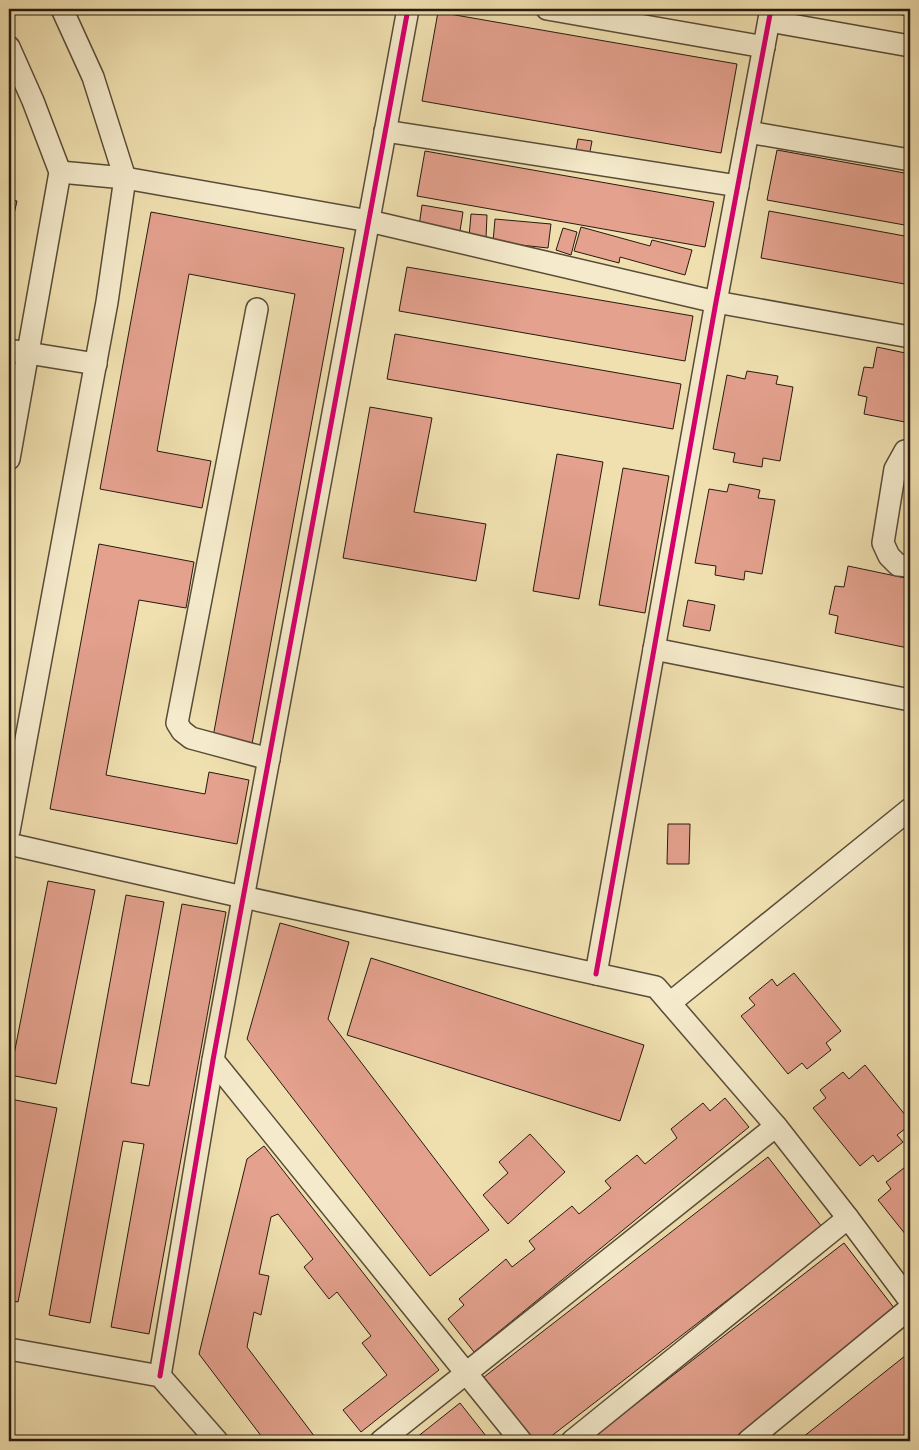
<svg xmlns="http://www.w3.org/2000/svg" width="919" height="1450" font-family="Alegreya,serif">
<style>
.building{fill:#e4a18e;stroke:#271a10}
.lines{fill:none;stroke-linecap:round;stroke-linejoin:round}
.street-casing{stroke:#594c38;stroke-width:24}
.street{stroke:#f5ebcc;stroke-width:21}
.cycleway-casing{stroke:#f5ebcc;stroke-width:8}
.cycleway{stroke:#d6006c;stroke-width:5}
</style>
<rect width="100%" height="100%" fill="#f0e0b0"/>
<filter id="stains"><feTurbulence type="fractalNoise" baseFrequency=".004" numOctaves="4"/><feColorMatrix values="0 0 0 0 .2 0 0 0 0 .09 0 0 0 0 .02 0 0 0 .5 -.17"/></filter>
<radialGradient id="worn" r=".72"><stop offset=".6" stop-color="#630" stop-opacity="0"/><stop offset="1" stop-color="#630" stop-opacity=".3"/></radialGradient>
<g class="building">
<polygon points="716,9 737,9 736,13"/>
<polygon points="863,9 910,9 910,16"/>
<polygon points="438,12 737,64 721,153 422,101"/>
<polygon points="578,139 592,141 588,162 574,160"/>
<polygon points="777,150 910,174 910,226 767,200"/>
<polygon points="425,151 714,202 705,247 417,196"/>
<polygon points="9,199 17,201 9,236"/>
<polygon points="422,205 463,212 460,231 419,226"/>
<polygon points="769,211 910,237 910,285 761,258"/>
<polygon points="151,212 344,248 252,744 213,737 295,294 189,274 157,451 211,461 202,508 100,489"/>
<polygon points="471,214 487,215 486,238 469,237"/>
<polygon points="495,219 551,224 548,248 493,242"/>
<polygon points="581,227 650,246 652,240 692,250 685,275 620,257 619,263 574,251"/>
<polygon points="563,228 577,232 571,255 556,250"/>
<polygon points="407,267 693,316 685,361 399,311"/>
<polygon points="395,334 681,384 673,429 387,379"/>
<polygon points="877,347 910,354 910,423 864,414 867,397 858,395 864,367 873,368"/>
<polygon points="747,371 778,376 776,384 793,387 780,461 763,458 762,467 733,462 735,453 713,449 727,375 745,379"/>
<polygon points="370,407 432,418 414,512 486,524 476,581 343,558"/>
<polygon points="557,454 603,462 579,599 533,591"/>
<polygon points="623,468 669,476 645,613 599,605"/>
<polygon points="729,484 760,490 758,498 775,500 762,574 745,571 744,580 715,575 716,566 695,563 709,489 727,492"/>
<polygon points="99,544 194,562 186,608 139,600 106,775 205,794 209,772 249,780 237,844 50,809"/>
<polygon points="848,566 910,579 910,637 908,648 835,633 838,616 829,614 835,586 844,587"/>
<polygon points="688,600 715,605 710,631 683,626"/>
<polygon points="668,824 690,824 689,864 667,864"/>
<polygon points="48,881 95,890 56,1084 10,1075"/>
<polygon points="126,895 164,902 131,1083 149,1086 182,904 226,912 149,1334 111,1327 144,1144 123,1141 90,1323 49,1315"/>
<polygon points="280,923 349,942 328,1019 489,1230 430,1276 247,1039"/>
<polygon points="371,958 644,1045 620,1121 347,1035"/>
<polygon points="794,973 841,1031 826,1043 831,1050 807,1069 802,1063 788,1074 741,1016 755,1005 749,998 772,979 777,986"/>
<polygon points="865,1065 910,1121 910,1125 897,1135 903,1142 878,1162 873,1155 860,1166 813,1108 826,1098 820,1090 843,1072 849,1079"/>
<polygon points="725,1098 749,1127 474,1352 448,1319 464,1305 459,1299 506,1259 512,1267 535,1249 529,1241 572,1206 579,1214 611,1188 605,1181 637,1155 645,1164 677,1138 671,1129 703,1103 710,1111"/>
<polygon points="10,1099 57,1108 18,1302 9,1300 9,1107"/>
<polygon points="530,1134 565,1172 508,1224 483,1195 508,1173 499,1162"/>
<polygon points="264,1146 439,1370 361,1432 343,1410 387,1375 362,1343 371,1336 337,1292 329,1299 304,1267 313,1259 278,1214 271,1217 259,1274 269,1276 261,1315 254,1312 247,1347 318,1441 265,1441 199,1354 247,1159"/>
<polygon points="768,1157 822,1227 545,1441 533,1441 484,1377"/>
<polygon points="909,1164 910,1166 910,1240 878,1200 891,1189 886,1182"/>
<polygon points="844,1243 898,1313 733,1441 588,1441"/>
<polygon points="910,1352 910,1441 798,1441"/>
<polygon points="460,1403 490,1441 412,1441"/>
</g>
<g class="lines">
<defs>
<g id="street">
<polyline points="547,9 764,47"/>
<polyline points="769,21 910,46"/>
<polyline points="9,47 33,101 60,172 9,459"/>
<polyline points="385,131 738,186"/>
<polyline points="748,132 910,160"/>
<polyline points="60,172 125,178 369,221 716,302 910,337"/>
<polyline points="257,309 177,723 182,731 191,738 269,759"/>
<polyline points="9,350 96,364"/>
<polyline points="910,450 905,451 895,469 883,543 889,556 898,565 910,566"/>
<polyline points="654,649 910,700"/>
<polyline points="9,831 107,302 125,178 93,77 62,9"/>
<polyline points="9,844 243,897 656,987 776,1126"/>
<polyline points="596,974 716,302 771,9"/>
<polyline points="670,1003 910,809"/>
<polyline points="213,1060 521,1441"/>
<polyline points="9,1349 160,1376 217,1441"/>
<polyline points="160,1376 213,1060 408,9"/>
<polyline points="381,1441 776,1126 848,1218 910,1301"/>
<polyline points="572,1441 848,1218"/>
<polyline points="748,1441 910,1308"/>
</g>
</defs>
<use href="#street" class="street-casing"/>
<use href="#street" class="street"/>
<defs>
<g id="cycleway">
<polyline points="596,974 716,302 771,9"/>
<polyline points="160,1376 213,1060 408,9"/>
</g>
</defs>
<use href="#cycleway" class="cycleway-casing"/>
<use href="#cycleway" class="cycleway"/>
</g>
<rect width="919" height="1450" fill="none" stroke="#f0e0b0" stroke-width="30"/>
<rect x="10" y="10" width="899" height="1430" fill="none" stroke="#271a10" stroke-width="2.5"/>
<rect x="15" y="15" width="889" height="1420" fill="none" stroke="#271a10"/>
<rect width="100%" height="100%" filter="url(#stains)"/>
<rect width="100%" height="100%" fill="url(#worn)"/>
</svg>
